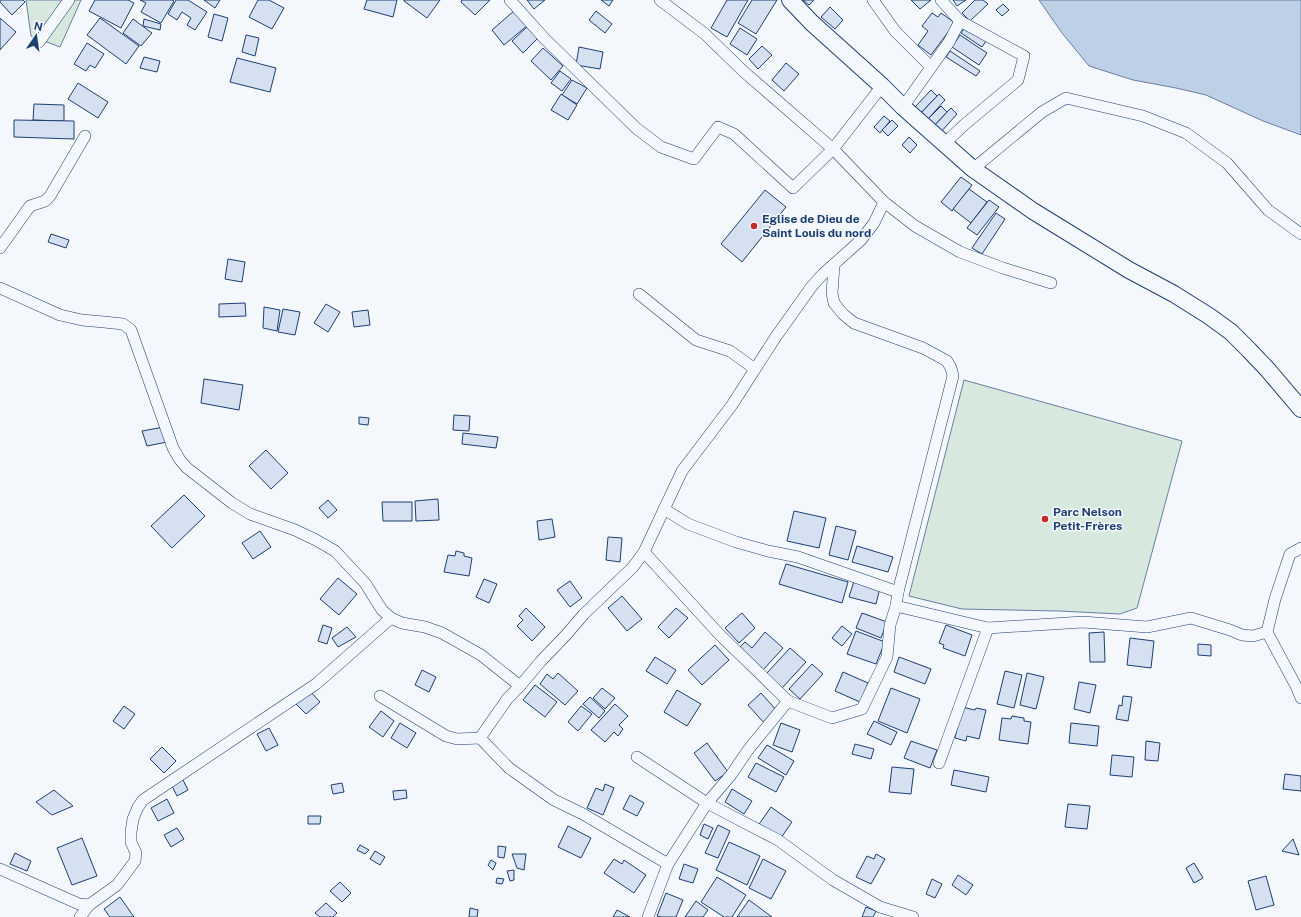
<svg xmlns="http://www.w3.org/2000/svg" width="1301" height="917" font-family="'Public Sans',sans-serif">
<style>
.green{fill:#d7e8df;stroke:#687fa3}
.water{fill:#bed0e5;stroke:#687fa3}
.building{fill:#d5e0f0;stroke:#1d3f73}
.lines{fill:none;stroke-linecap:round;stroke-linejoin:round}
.minor-casing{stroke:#1d3f73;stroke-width:12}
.secondary-casing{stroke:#1d3f73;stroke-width:18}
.minor{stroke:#f4f7fb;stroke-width:11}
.secondary{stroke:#f4f7fb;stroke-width:16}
.poi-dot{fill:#c62828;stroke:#f4f7fb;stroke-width:1.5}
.labels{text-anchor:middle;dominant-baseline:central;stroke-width:3;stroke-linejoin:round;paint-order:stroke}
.poi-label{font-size:12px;font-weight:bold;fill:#1d3f73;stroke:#f4f7fb;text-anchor:start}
</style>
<rect width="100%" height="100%" fill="#f4f7fb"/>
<g class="green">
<polygon points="26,0 81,0 60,47 31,36"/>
<polygon points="964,380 1182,441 1137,608 1120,614 1059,611 962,609 909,596"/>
</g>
<polygon class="water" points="1039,0 1301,0 1301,135 1263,121 1206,95 1176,88 1133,80 1089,66 1062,33"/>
<g class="building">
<polygon points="0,0 23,0 25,2 12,15 0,2"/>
<polygon points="95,0 128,0 134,3 121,28 89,11"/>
<polygon points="140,0 172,0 174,1 161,23 141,12 146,3"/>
<polygon points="176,0 188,0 207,12 195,30 187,25 191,18 182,12 177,20 168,14"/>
<polygon points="204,0 220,0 215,8"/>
<polygon points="258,0 269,0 284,8 272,29 249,17"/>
<polygon points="367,0 397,0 393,17 364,9"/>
<polygon points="404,0 440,0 427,18 404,1"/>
<polygon points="462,0 490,0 475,15 461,2"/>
<polygon points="527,0 545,0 534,9"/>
<polygon points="601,0 613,0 609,6"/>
<polygon points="727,0 748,0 727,37 711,28"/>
<polygon points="752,0 777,0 756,34 738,23"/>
<polygon points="803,0 814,0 809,5"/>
<polygon points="911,0 931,0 920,9"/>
<polygon points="953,0 966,0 957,6"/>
<polygon points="975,0 983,0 988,4 970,21 962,13"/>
<polygon points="1003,4 1009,10 1002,16 996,10"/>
<polygon points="830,7 843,20 835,29 821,17"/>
<polygon points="515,10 528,25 504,45 492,30"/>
<polygon points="596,11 612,24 605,33 589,20"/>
<polygon points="932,13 938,17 941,13 955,23 931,55 918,45 928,31 922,26"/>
<polygon points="214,14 228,18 222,41 208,37"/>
<polygon points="0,18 16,32 0,50"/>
<polygon points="100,18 139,46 126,64 87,35"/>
<polygon points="133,19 152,33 141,46 123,33"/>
<polygon points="144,19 161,24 160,30 143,26"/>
<polygon points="528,26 538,38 523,53 512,41"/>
<polygon points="965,27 986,41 982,47 961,33"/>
<polygon points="740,28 757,39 747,55 730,44"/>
<polygon points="246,35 259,38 255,56 242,52"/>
<polygon points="960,35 987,53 979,65 952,47"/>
<polygon points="87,43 104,54 95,68 90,65 86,71 74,64"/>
<polygon points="762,46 772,55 758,69 749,59"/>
<polygon points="579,47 603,52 600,69 576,65"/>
<polygon points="543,48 563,66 551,80 531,61"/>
<polygon points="950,51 980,71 976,76 946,57"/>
<polygon points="144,57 160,61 157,72 140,68"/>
<polygon points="237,58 276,68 270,92 230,82"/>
<polygon points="786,63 799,74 784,91 772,80"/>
<polygon points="560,71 571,79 562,91 551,83"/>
<polygon points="572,80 587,88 577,104 562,95"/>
<polygon points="78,83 108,102 98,118 68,99"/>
<polygon points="931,90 937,96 921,113 915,107"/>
<polygon points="561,94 577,105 568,120 551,110"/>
<polygon points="939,94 945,100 928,119 921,113"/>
<polygon points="34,104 64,105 64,121 33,120"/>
<polygon points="941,106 947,112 935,125 928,119"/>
<polygon points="951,108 957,114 941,132 935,125"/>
<polygon points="884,116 890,121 880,133 874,127"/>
<polygon points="14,120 74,121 74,139 14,137"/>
<polygon points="892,120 898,126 888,136 882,130"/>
<polygon points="909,137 917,145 910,153 902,145"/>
<polygon points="961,177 972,185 952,211 941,202"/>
<polygon points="969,189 987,202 971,223 953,209"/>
<polygon points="765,190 786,207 742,262 721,244"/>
<polygon points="989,200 999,207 977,235 967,228"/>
<polygon points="996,213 1005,219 982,254 972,248"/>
<polygon points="51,234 69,240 66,248 48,242"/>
<polygon points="228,259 245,262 242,282 225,279"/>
<polygon points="245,303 246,316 219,317 219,304"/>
<polygon points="326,304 340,312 328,332 314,323"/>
<polygon points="264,307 280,310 277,331 263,328"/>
<polygon points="283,309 300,312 295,335 278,332"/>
<polygon points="368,310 370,325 354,327 352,312"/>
<polygon points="204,379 243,385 239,410 201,403"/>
<polygon points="454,415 470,416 469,431 453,430"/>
<polygon points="359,417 369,418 368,425 359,424"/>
<polygon points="164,427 167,442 147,446 142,431"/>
<polygon points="463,433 498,437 496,448 462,444"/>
<polygon points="266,450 288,473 271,489 249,466"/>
<polygon points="184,495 205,516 172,548 151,526"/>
<polygon points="438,499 439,520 416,521 415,501"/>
<polygon points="328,500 337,510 328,518 319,508"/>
<polygon points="382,502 412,502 412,521 383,521"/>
<polygon points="794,511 826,518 819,548 787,541"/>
<polygon points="552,519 555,537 539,540 537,521"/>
<polygon points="836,526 856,531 848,560 829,555"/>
<polygon points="260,531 271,547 253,559 242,543"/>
<polygon points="608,537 622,538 620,562 606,560"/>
<polygon points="857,546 893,557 888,572 852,562"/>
<polygon points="456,551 464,553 464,556 472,558 469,576 444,572 448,555 455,556"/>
<polygon points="786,564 848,582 842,603 779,584"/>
<polygon points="338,578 357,594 339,615 320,599"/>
<polygon points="484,579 497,584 489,603 476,597"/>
<polygon points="570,581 582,598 570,607 557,590"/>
<polygon points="854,581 880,588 876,604 849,597"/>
<polygon points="622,596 642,619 627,631 608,608"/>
<polygon points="526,608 545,627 532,641 517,626 523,620 519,616"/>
<polygon points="676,608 688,618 669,638 658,627"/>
<polygon points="742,613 755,628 739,643 725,628"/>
<polygon points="862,613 887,622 881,638 856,628"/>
<polygon points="323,625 332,628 327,644 318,641"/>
<polygon points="946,625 972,635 965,656 943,648 944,645 939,643"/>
<polygon points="842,626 852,634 842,646 832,638"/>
<polygon points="347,627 356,637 338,647 332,638"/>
<polygon points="856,631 885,642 876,664 847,654"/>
<polygon points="765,632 783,648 763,670 739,648 745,642 752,648"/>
<polygon points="1104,632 1105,662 1090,662 1089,633"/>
<polygon points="1130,638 1154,641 1151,668 1127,665"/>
<polygon points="1198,644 1211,645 1211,656 1198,655"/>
<polygon points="715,645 729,660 702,685 688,670"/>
<polygon points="790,648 806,662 782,688 766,674"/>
<polygon points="655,657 676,670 667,684 646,671"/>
<polygon points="899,657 931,669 925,684 894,672"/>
<polygon points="812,664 823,674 800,699 789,689"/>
<polygon points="422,670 436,677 429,692 415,685"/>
<polygon points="1005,671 1022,675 1014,708 997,704"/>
<polygon points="843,672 868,683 860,702 835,691"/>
<polygon points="558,673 578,691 565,705 540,684 547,674 553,679"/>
<polygon points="1027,673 1044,677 1036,709 1020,705"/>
<polygon points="1079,682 1096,685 1090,713 1074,709"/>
<polygon points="535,685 557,702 545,717 523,700"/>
<polygon points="602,688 615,698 605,709 593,698"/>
<polygon points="891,688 920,699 907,733 878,721"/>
<polygon points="677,690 701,704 687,726 664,712"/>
<polygon points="310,691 320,702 306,714 295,703"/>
<polygon points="761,693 778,712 765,724 748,705"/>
<polygon points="1123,696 1132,697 1128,721 1116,719 1119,705 1122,706"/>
<polygon points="590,697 605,711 599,718 583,704"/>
<polygon points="615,704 628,716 619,725 623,729 618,736 614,732 605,742 591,730"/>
<polygon points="124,706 135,714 124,729 113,721"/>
<polygon points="581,706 592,714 578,731 568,722"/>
<polygon points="962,707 975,710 976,708 986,710 979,739 967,736 966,741 955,738"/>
<polygon points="381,711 394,721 383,737 369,727"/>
<polygon points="1012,716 1024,718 1024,721 1031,722 1028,744 999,740 1002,718 1011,719"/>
<polygon points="874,721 897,732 891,745 867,734"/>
<polygon points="400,723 416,733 407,748 391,738"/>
<polygon points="781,723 800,730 792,752 773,745"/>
<polygon points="1071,723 1099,726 1097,746 1069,743"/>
<polygon points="269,728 278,745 266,751 257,734"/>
<polygon points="911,741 937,750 930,768 904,758"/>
<polygon points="1146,741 1160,743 1158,761 1145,760"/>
<polygon points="707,743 728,772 715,781 694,753"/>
<polygon points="855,744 874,749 871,759 852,754"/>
<polygon points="767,745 794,761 786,775 758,758"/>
<polygon points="162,747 176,761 164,773 150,759"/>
<polygon points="1112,755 1134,757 1132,777 1110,775"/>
<polygon points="756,763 784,777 776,792 748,777"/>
<polygon points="892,767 914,769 911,794 889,792"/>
<polygon points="954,770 989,777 986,792 951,785"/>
<polygon points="1285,774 1301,776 1301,791 1283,789"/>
<polygon points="182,778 188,790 177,796 171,784"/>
<polygon points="342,783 344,792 333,794 331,785"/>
<polygon points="605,784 614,788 603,815 587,808 596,788 603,791"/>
<polygon points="732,789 752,801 744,814 725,802"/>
<polygon points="54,790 73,806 52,815 36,802"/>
<polygon points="406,790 407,798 394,800 393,791"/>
<polygon points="630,795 644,803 637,816 623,809"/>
<polygon points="167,799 174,813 158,821 151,808"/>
<polygon points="1068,804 1090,806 1087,829 1065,827"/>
<polygon points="771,807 792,822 776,845 755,830"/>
<polygon points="308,816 321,816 320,824 308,824"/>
<polygon points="704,824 713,828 708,839 700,835"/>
<polygon points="718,825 730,831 718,858 705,853"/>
<polygon points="568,826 591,838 581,858 558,847"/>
<polygon points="177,828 184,839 171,847 164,835"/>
<polygon points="82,838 97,876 72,885 57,848"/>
<polygon points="1293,839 1299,855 1282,851"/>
<polygon points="729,842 760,856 747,885 716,870"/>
<polygon points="360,845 369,850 365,854 357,850"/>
<polygon points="498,846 506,847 504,858 498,857"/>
<polygon points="375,851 385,857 380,865 370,859"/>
<polygon points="15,853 31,861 27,871 10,864"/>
<polygon points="512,854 526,854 524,870 517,868"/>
<polygon points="876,854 885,859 871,884 856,877 867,856 874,859"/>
<polygon points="614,859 622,864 624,860 646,875 634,893 604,873"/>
<polygon points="763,859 786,871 771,899 749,888"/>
<polygon points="491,860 496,863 493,870 488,865"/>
<polygon points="1194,863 1203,878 1194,883 1186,868"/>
<polygon points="684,864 698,869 693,883 679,879"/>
<polygon points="514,870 514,880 510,881 507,871"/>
<polygon points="958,875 973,885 966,895 952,885"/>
<polygon points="1266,876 1274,905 1256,910 1248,881"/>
<polygon points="717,877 746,895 732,917 724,917 701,902"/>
<polygon points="497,878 504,879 502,884 496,883"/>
<polygon points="932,879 942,884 935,898 926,894"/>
<polygon points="340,882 351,893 342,902 330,891"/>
<polygon points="666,893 683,900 676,917 661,917 657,916"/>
<polygon points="120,897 134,917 110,917 104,909"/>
<polygon points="749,900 772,917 737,917"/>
<polygon points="696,901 708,910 703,917 685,917"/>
<polygon points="326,903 337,913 333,917 320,917 315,913"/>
<polygon points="866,907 876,911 873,917 862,917"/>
<polygon points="470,908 478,910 477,917 469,917"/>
<polygon points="617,910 630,917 613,917"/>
</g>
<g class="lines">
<defs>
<g id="minor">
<polyline points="510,0 544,38 636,128 661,147 694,159 718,127 734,134 793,188 833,149 882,86"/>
<polyline points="660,0 705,34 743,71 833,149 884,202 915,226 960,252 1003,268 1051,283"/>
<polyline points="873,0 895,31 931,67"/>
<polyline points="941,0 960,21 1024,56 1018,80 964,125 944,144"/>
<polyline points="39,42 69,0"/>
<polyline points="903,107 949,42 960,21"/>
<polyline points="973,169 1042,112 1066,98 1143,116 1186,133 1227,163 1268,210 1301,234"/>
<polyline points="0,248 30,206 45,201 50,196 85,136"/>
<polyline points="834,265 832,293 834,303 843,314 854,323 923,348 947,361 951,368 953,376 898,592 896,606"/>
<polyline points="0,288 60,315 82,320 104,322 123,324 131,330 173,448 180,460 187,468 232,503 250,514 295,530 316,540 335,551 365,583 382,610 391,618 402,623 425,627 442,633 481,655 520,686"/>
<polyline points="639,294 696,340 730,351 755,369"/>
<polyline points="664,509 688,524 736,542 768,551 798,557 898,592"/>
<polyline points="1301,548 1290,554 1275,599 1267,632 1296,686 1301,698"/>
<polyline points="644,552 720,635 788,701"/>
<polyline points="380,696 446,736 457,739 480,738 508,698 520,686 541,661 566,635 584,614 633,567 644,552 682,471 732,405 775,338 812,286 823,274 861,240 874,223 884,202"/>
<polyline points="480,738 509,768 554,800 583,814 668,864"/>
<polyline points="637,757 707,803 778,840 833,880 880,907 913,917"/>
<polyline points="939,763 988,628"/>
<polyline points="0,869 79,904 89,905"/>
<polyline points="80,917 89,905 117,885 135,861 136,853 131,842 131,832 133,819 138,807 143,800 316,684 391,618"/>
<polyline points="648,917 668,864 707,803 731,775 748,750 788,701 832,718 862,709 887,657 890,625 896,606 988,628 1083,622 1147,627 1191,618 1230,630 1242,635 1253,636 1267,632"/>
</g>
<polyline id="secondary" points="790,0 812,23 882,86 903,107 973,169 1033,211 1129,270 1174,294 1209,316 1231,332 1249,350 1268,370 1301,409"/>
</defs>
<use href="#minor" class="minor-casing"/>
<use href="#secondary" class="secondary-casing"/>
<use href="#minor" class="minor"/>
<use href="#secondary" class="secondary"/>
</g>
<g class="poi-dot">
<circle cx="754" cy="226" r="4"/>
<circle cx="1045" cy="519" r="4"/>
</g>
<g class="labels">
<g class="poi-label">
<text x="762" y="219">Eglise de Dieu de<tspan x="762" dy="14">Saint Louis du nord</tspan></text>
<text x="1053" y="512">Parc Nelson<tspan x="1053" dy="14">Petit-Frères</tspan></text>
</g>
</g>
<g transform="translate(36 36) rotate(13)" stroke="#f4f7fb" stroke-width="3" paint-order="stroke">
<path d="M0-3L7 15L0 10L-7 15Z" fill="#1d3f73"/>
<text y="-6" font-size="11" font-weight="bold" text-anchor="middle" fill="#1d3f73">N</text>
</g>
</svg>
